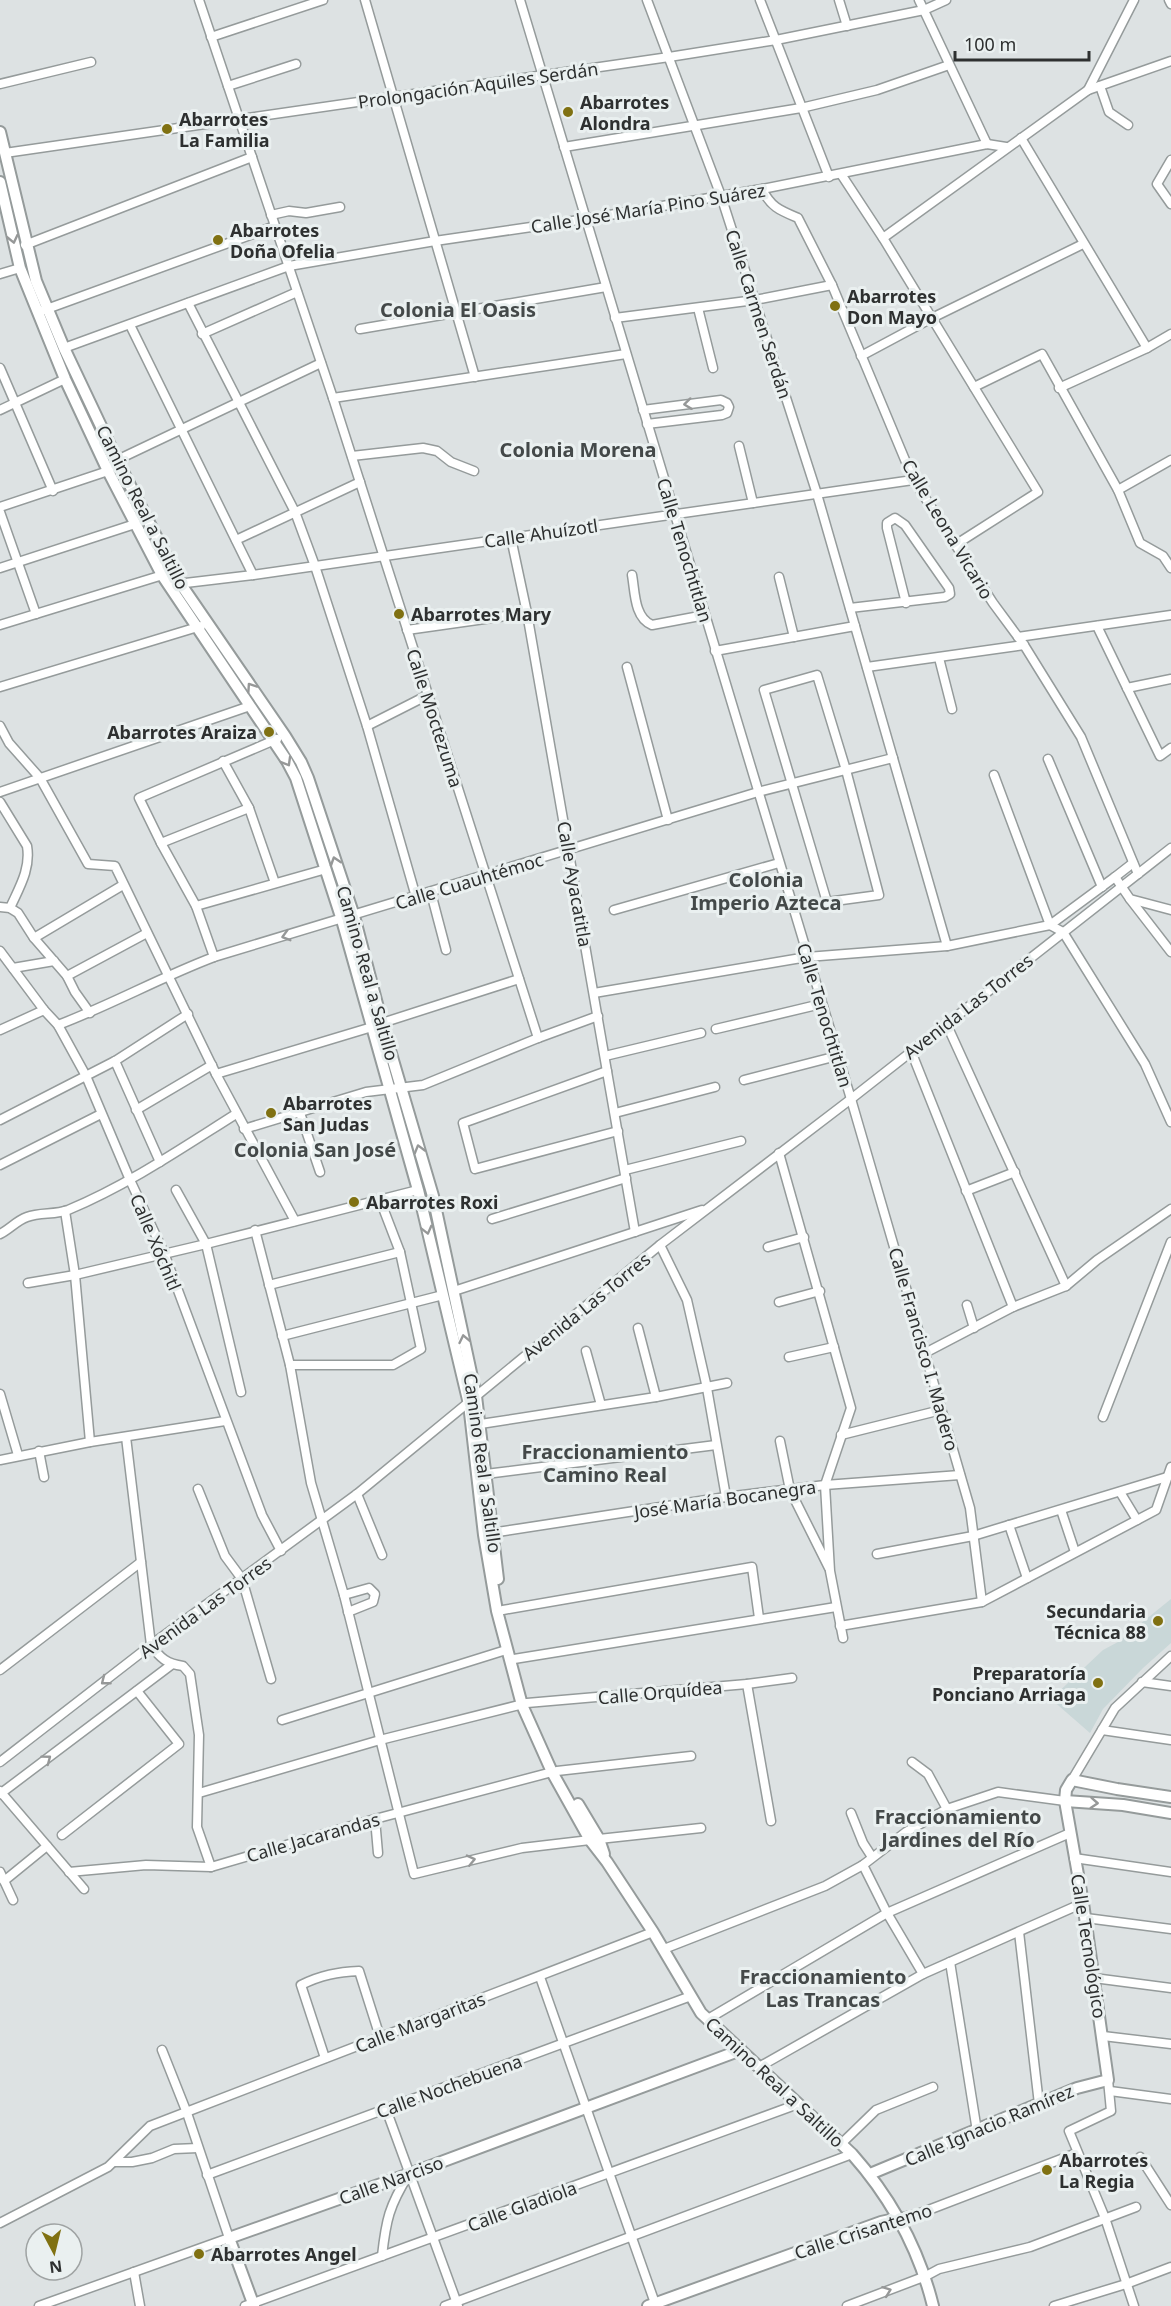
<svg xmlns="http://www.w3.org/2000/svg" width="1171" height="2306" font-family="'Noto Sans',sans-serif">
<style>
.built{fill:#c9d7d8}
.lines{fill:none;stroke-linecap:round;stroke-linejoin:round}
.minor-casing{stroke:#959b9b;stroke-width:11}
.tertiary-casing{stroke:#959b9b;stroke-width:14}
.minor{stroke:#fff;stroke-width:8}
.tertiary{stroke:#fff;stroke-width:10}
.oneway{stroke:#969898}
.poi-dot{fill:#807112;stroke:#eaf0f0;stroke-width:2}
.labels{text-anchor:middle;dominant-baseline:central;stroke-width:6;stroke-linejoin:round;paint-order:stroke}
.street-label{font-size:18px;fill:#2e3030;stroke:#eaf0f0}
.poi-label{font-size:18px;font-weight:bold;fill:#2e3030;stroke:#eaf0f0;text-anchor:start}
.neighbourhood-label{font-size:20px;font-weight:bold;fill:#444949;stroke:#eaf0f0}
</style>
<rect width="100%" height="100%" fill="#dde2e3"/>
<polygon class="built" points="1171,1599 1171,1643 1143,1668 1103,1709 1090,1733 1051,1699 1103,1650 1118,1642"/>
<g class="lines">
<defs>
<g id="minor">
<polyline points="199,0 333,398 538,1038"/>
<polyline points="365,0 475,377"/>
<polyline points="520,0 851,1099 970,1508 982,1602"/>
<polyline points="647,0 721,196 817,494 947,946"/>
<polyline points="760,0 829,177"/>
<polyline points="839,0 847,26"/>
<polyline points="919,0 987,144"/>
<polyline points="1169,0 1171,4"/>
<polyline points="211,37 323,0"/>
<polyline points="0,84 91,62"/>
<polyline points="228,86 296,64"/>
<polyline points="1100,86 1109,112 1128,125"/>
<polyline points="1088,90 1134,0"/>
<polyline points="1021,138 1147,348"/>
<polyline points="564,147 801,108 877,90 949,65"/>
<polyline points="5,153 669,57 776,40 924,10 946,0"/>
<polyline points="1171,160 1157,184 1171,204"/>
<polyline points="841,174 883,238 1038,492 955,545"/>
<path d="M 762,189 C 771,207 779,210 798,218 L 832,285 L 913,479 L 993,603 L 1024,645 L 1081,737 L 1138,874"/>
<polyline points="271,215 289,211 306,213 340,207"/>
<polyline points="883,238 1088,90 1171,61"/>
<polyline points="25,245 252,157"/>
<polyline points="0,274 20,268"/>
<polyline points="188,303 295,512 315,566 367,726 416,897"/>
<polyline points="698,308 713,368"/>
<polyline points="44,310 275,226"/>
<polyline points="615,318 755,300 832,285"/>
<polyline points="130,325 253,575"/>
<polyline points="360,329 606,287"/>
<polyline points="202,334 297,292"/>
<polyline points="64,348 289,266 435,241 586,219 762,189 987,144 1006,147"/>
<polyline points="861,356 932,318 1083,244"/>
<polyline points="0,368 53,491"/>
<polyline points="974,387 1042,354 1118,490 1140,543 1163,556 1171,568"/>
<polyline points="1059,388 1147,348 1171,334"/>
<polyline points="333,398 626,354"/>
<polyline points="0,410 65,379"/>
<polyline points="643,410 721,400 727,403 729,407 727,413 722,415 647,424"/>
<polyline points="739,446 753,503"/>
<polyline points="352,456 423,448 437,451 451,462 474,471"/>
<polyline points="1118,490 1171,460"/>
<polyline points="0,507 108,471 117,460 321,363"/>
<polyline points="0,512 36,614"/>
<polyline points="511,538 527,613 635,1232"/>
<polyline points="236,540 360,482"/>
<polyline points="0,568 135,524"/>
<path d="M 632,575 C 635,591 634,618 652,625 L 705,615"/>
<polyline points="779,577 794,637"/>
<polyline points="177,584 253,575 913,480"/>
<polyline points="850,608 945,597 950,594 949,588 905,525 895,518 887,523 887,528 906,603"/>
<polyline points="0,625 166,574"/>
<polyline points="1097,626 1160,756 1171,748"/>
<polyline points="407,630 527,613"/>
<polyline points="1018,637 1171,615"/>
<polyline points="715,651 855,626"/>
<polyline points="939,658 952,709"/>
<polyline points="627,667 668,820"/>
<polyline points="867,667 1024,645"/>
<polygon points="817,675 846,770 879,895 827,902 764,690"/>
<polyline points="0,687 201,626"/>
<polyline points="1127,688 1171,679"/>
<polyline points="0,726 9,743 40,778 88,864 115,866 216,1074 295,1221"/>
<polyline points="367,726 428,695"/>
<polyline points="1048,759 1102,887"/>
<polyline points="223,761 249,808 275,883"/>
<polyline points="994,775 1050,925 1063,932 1145,1064 1171,1122"/>
<polyline points="0,792 250,706"/>
<path d="M 0,802 L 27,846 C 31,869 19,888 10,908"/>
<polyline points="161,843 249,808"/>
<polyline points="1115,877 1133,863"/>
<polyline points="431,893 446,950"/>
<polyline points="1130,899 1171,952"/>
<polyline points="196,906 326,869"/>
<polyline points="0,907 10,908 18,913 34,938 67,976 75,992 90,1013"/>
<polyline points="614,910 779,863"/>
<polyline points="34,938 123,885"/>
<polyline points="0,951 44,1010 58,1025 86,1076 130,1180 164,1253 262,1515 281,1551"/>
<polyline points="214,957 196,906 161,843 139,798 277,739"/>
<polyline points="13,968 54,961"/>
<polyline points="67,976 147,933"/>
<polyline points="594,993 807,957 947,946 1050,925 1115,877 1130,899 1171,910"/>
<polyline points="382,1023 519,979"/>
<polyline points="946,1023 1066,1286"/>
<path d="M 58,1025 C 111,1005 161,977 214,957 L 758,792 L 893,758"/>
<polyline points="716,1029 821,1004"/>
<polyline points="0,1030 44,1010"/>
<polyline points="911,1051 1013,1307"/>
<polyline points="605,1056 701,1033"/>
<polyline points="115,1061 160,1162"/>
<polyline points="607,1071 463,1123 475,1169 618,1131"/>
<polyline points="216,1074 372,1027"/>
<polyline points="744,1080 837,1056"/>
<polyline points="136,1110 212,1065"/>
<polyline points="299,1110 320,1172"/>
<polyline points="615,1113 715,1087"/>
<polyline points="0,1120 115,1061 188,1014"/>
<polyline points="244,1129 366,1092 423,1085 538,1038 598,1016"/>
<polyline points="779,1153 851,1408 825,1485 830,1571 843,1638"/>
<polyline points="0,1165 101,1114"/>
<polyline points="625,1170 741,1141"/>
<polyline points="176,1190 206,1244 241,1392"/>
<polyline points="966,1191 1015,1172"/>
<polyline points="65,1211 75,1275 90,1442"/>
<polyline points="492,1219 626,1178"/>
<polyline points="255,1230 290,1365 311,1483 344,1595 414,1874 522,1848 590,1840"/>
<path d="M 0,1234 C 10,1229 16,1221 27,1217 C 40,1212 55,1215 68,1210 C 128,1185 182,1148 236,1114"/>
<polyline points="660,1245 687,1300 707,1388 726,1497"/>
<polyline points="768,1247 804,1237"/>
<polyline points="28,1283 75,1275 206,1244 418,1190"/>
<polyline points="269,1285 400,1252"/>
<polyline points="454,1291 702,1210"/>
<polyline points="779,1302 820,1291"/>
<polyline points="967,1305 974,1328"/>
<polyline points="638,1328 656,1397"/>
<polyline points="282,1336 443,1295"/>
<polyline points="586,1351 601,1405"/>
<polyline points="925,1353 1013,1307 1066,1286 1097,1260 1171,1209"/>
<polyline points="789,1357 834,1347"/>
<polyline points="290,1365 393,1365 421,1349 400,1252 380,1200"/>
<polyline points="0,1394 18,1455"/>
<polyline points="1103,1417 1171,1242"/>
<polyline points="474,1425 656,1397 727,1383"/>
<polyline points="841,1435 941,1410"/>
<path d="M 126,1437 L 151,1645 C 160,1658 167,1664 183,1666 L 190,1674 L 199,1735 L 197,1827 L 211,1867"/>
<polyline points="780,1441 790,1490 829,1568"/>
<polyline points="39,1451 44,1477"/>
<polyline points="0,1460 90,1442 225,1421"/>
<polyline points="486,1474 716,1445"/>
<polyline points="198,1489 225,1556 242,1579 271,1679"/>
<polyline points="1120,1492 1137,1520"/>
<polyline points="357,1494 382,1555"/>
<polyline points="1061,1510 1075,1552"/>
<polyline points="1009,1525 1027,1578"/>
<polyline points="491,1533 726,1497 825,1485 960,1475"/>
<polyline points="877,1554 973,1536 1167,1477"/>
<polyline points="344,1595 369,1588 375,1594 373,1602 348,1612"/>
<polyline points="503,1610 752,1567 759,1618"/>
<polyline points="840,1626 982,1602 1156,1510 1171,1467"/>
<polyline points="514,1659 836,1607"/>
<polyline points="0,1670 141,1562"/>
<polyline points="1142,1682 1171,1686"/>
<polyline points="747,1684 771,1821"/>
<polyline points="282,1720 506,1650"/>
<polyline points="1102,1730 1171,1740"/>
<polyline points="0,1762 151,1645 357,1494 660,1245 851,1099 1171,848"/>
<polyline points="912,1762 928,1774 947,1809"/>
<polyline points="557,1771 691,1756"/>
<polyline points="1072,1780 1115,1708 1171,1656"/>
<polyline points="0,1791 84,1889"/>
<polyline points="199,1793 380,1740 527,1703 747,1684 792,1678"/>
<polyline points="0,1794 171,1665"/>
<polyline points="851,1813 863,1843 872,1857"/>
<polyline points="375,1819 378,1853"/>
<polyline points="62,1835 179,1744 137,1691"/>
<polyline points="599,1839 701,1828"/>
<polyline points="1074,1858 1171,1872"/>
<polyline points="863,1865 887,1913 923,1974"/>
<polyline points="0,1872 13,1900"/>
<polyline points="69,1872 146,1865 211,1867 375,1819 552,1772"/>
<polyline points="4,1881 47,1846"/>
<polyline points="1086,1918 1171,1929"/>
<polyline points="1019,1932 1039,2104"/>
<polyline points="664,1949 825,1886 863,1865 906,1832 947,1809 998,1792 1065,1801"/>
<polyline points="950,1962 977,2131"/>
<polyline points="540,1977 656,2306"/>
<polyline points="1094,1978 1171,1988"/>
<polyline points="708,2019 887,1913 1070,1833"/>
<polyline points="1103,2036 1171,2044"/>
<path d="M 325,2058 L 301,1985 C 321,1975 338,1972 359,1971 L 380,2037"/>
<polyline points="759,2067 923,1974 1083,1903"/>
<polyline points="1108,2080 1111,2111 1069,2131 1105,2218 1134,2306"/>
<polyline points="1110,2091 1171,2099"/>
<polyline points="386,2109 458,2306"/>
<polyline points="841,2144 876,2110 933,2087"/>
<polyline points="1140,2157 1171,2205"/>
<polyline points="115,2162 132,2162 152,2158 174,2149 198,2148"/>
<polyline points="207,2175 691,1996"/>
<polyline points="899,2218 918,2214 1077,2153"/>
<polyline points="0,2223 108,2167 150,2126 653,1932"/>
<path d="M 382,2256 C 386,2220 389,2206 409,2174"/>
<polyline points="134,2272 140,2306"/>
<polyline points="39,2306 229,2238 187,2113 162,2050"/>
<polyline points="245,2306 798,2104"/>
<polyline points="445,2306 852,2154"/>
<polyline points="847,2306 926,2276 939,2269 1030,2247 1136,2207"/>
<polyline points="1054,2306 1126,2284 1171,2267"/>
</g>
<g id="tertiary">
<polyline points="0,132 36,281 64,348 117,460 180,583 285,736 301,762 308,778 354,916 382,1023 433,1196 476,1396 498,1579"/>
<path d="M 0,182 L 20,268 L 65,379 L 108,471 L 162,575 L 287,761 L 296,778 L 342,920 L 418,1190 L 443,1295 L 469,1404 L 484,1535 L 497,1611 L 522,1705 L 552,1772 L 590,1840 L 607,1862 L 653,1932 L 701,2013 L 852,2154 C 891,2198 919,2249 933,2306"/>
<polyline points="1065,1801 1123,1805 1171,1813"/>
<polyline points="578,1804 599,1839 604,1854"/>
<polyline points="870,2174 1077,2088 1108,2080 1083,1903 1065,1801 1066,1790 1072,1780 1117,1789 1171,1797"/>
<polyline points="254,2306 229,2238 409,2174 741,2050"/>
<polyline points="648,2306 881,2222 899,2218"/>
</g>
</defs>
<use href="#minor" class="minor-casing"/>
<use href="#tertiary" class="tertiary-casing"/>
<use href="#minor" class="minor"/>
<use href="#tertiary" class="tertiary"/>
</g>
<defs><path id="oneway-chevron" d="M-2-3.5L2.5 0L-2 3.5" fill="none" stroke-width="1.6" stroke-linecap="round" stroke-linejoin="round" transform="scale(1.5)"/></defs>
<g class="oneway">
<use href="#oneway-chevron" transform="translate(13 239) rotate(77)"/>
<use href="#oneway-chevron" transform="translate(688 404) rotate(173)"/>
<use href="#oneway-chevron" transform="translate(251 687) rotate(-124)"/>
<use href="#oneway-chevron" transform="translate(287 762) rotate(60)"/>
<use href="#oneway-chevron" transform="translate(335 861) rotate(-108)"/>
<use href="#oneway-chevron" transform="translate(286 936) rotate(164)"/>
<use href="#oneway-chevron" transform="translate(419 1149) rotate(-106)"/>
<use href="#oneway-chevron" transform="translate(427 1230) rotate(76)"/>
<use href="#oneway-chevron" transform="translate(464 1339) rotate(-102)"/>
<use href="#oneway-chevron" transform="translate(105 1681) rotate(142)"/>
<use href="#oneway-chevron" transform="translate(47 1759) rotate(-37)"/>
<use href="#oneway-chevron" transform="translate(1094 1803) rotate(4)"/>
<use href="#oneway-chevron" transform="translate(471 1860) rotate(-13)"/>
<use href="#oneway-chevron" transform="translate(887 2291) rotate(-21)"/>
</g>
<g class="poi-dot">
<circle cx="568" cy="112" r="6"/>
<circle cx="167" cy="129" r="6"/>
<circle cx="218" cy="240" r="6"/>
<circle cx="835" cy="306" r="6"/>
<circle cx="399" cy="614" r="6"/>
<circle cx="269" cy="732" r="6"/>
<circle cx="271" cy="1113" r="6"/>
<circle cx="354" cy="1202" r="6"/>
<circle cx="1158" cy="1621" r="6"/>
<circle cx="1098" cy="1683" r="6"/>
<circle cx="1047" cy="2170" r="6"/>
<circle cx="199" cy="2254" r="6"/>
</g>
<g class="labels">
<g class="street-label">
<text transform="translate(478 85) rotate(-8)">Prolongación Aquiles Serdán</text>
<text transform="translate(648 208) rotate(-9)">Calle José María Pino Suárez</text>
<text transform="translate(759 314) rotate(72)">Calle Carmen Serdán</text>
<text transform="translate(143 507) rotate(63)">Camino Real a Saltillo</text>
<text transform="translate(948 529) rotate(59)">Calle Leona Vicario</text>
<text transform="translate(541 533) rotate(-8)">Calle Ahuízotl</text>
<text transform="translate(685 550) rotate(73)">Calle Tenochtitlan</text>
<text transform="translate(435 718) rotate(72)">Calle Moctezuma</text>
<text transform="translate(469 881) rotate(-17)">Calle Cuauhtémoc</text>
<text transform="translate(575 884) rotate(80)">Calle Ayacatitla</text>
<text transform="translate(368 973) rotate(74)">Camino Real a Saltillo</text>
<text transform="translate(968 1006) rotate(-38)">Avenida Las Torres</text>
<text transform="translate(825 1015) rotate(73)">Calle Tenochtitlan</text>
<text transform="translate(156 1242) rotate(67)">Calle Xóchitl</text>
<text transform="translate(586 1306) rotate(-39)">Avenida Las Torres</text>
<text transform="translate(924 1349) rotate(74)">Calle Francisco I. Madero</text>
<text transform="translate(483 1463) rotate(82)">Camino Real a Saltillo</text>
<text transform="translate(725 1499) rotate(-8)">José María Bocanegra</text>
<text transform="translate(205 1607) rotate(-36)">Avenida Las Torres</text>
<text transform="translate(660 1692) rotate(-5)">Calle Orquídea</text>
<text transform="translate(313 1837) rotate(-16)">Calle Jacarandas</text>
<text transform="translate(1089 1946) rotate(81)">Calle Tecnológico</text>
<text transform="translate(420 2022) rotate(-21)">Calle Margaritas</text>
<text transform="translate(775 2082) rotate(43)">Camino Real a Saltillo</text>
<text transform="translate(449 2086) rotate(-20)">Calle Nochebuena</text>
<text transform="translate(989 2125) rotate(-23)">Calle Ignacio Ramírez</text>
<text transform="translate(391 2180) rotate(-20)">Calle Narciso</text>
<text transform="translate(522 2206) rotate(-20)">Calle Gladiola</text>
<text transform="translate(863 2231) rotate(-18)">Calle Crisantemo</text>
</g>
<g class="poi-label">
<text x="580" y="102">Abarrotes<tspan x="580" dy="21">Alondra</tspan></text>
<text x="179" y="119">Abarrotes<tspan x="179" dy="21">La Familia</tspan></text>
<text x="230" y="230">Abarrotes<tspan x="230" dy="21">Doña Ofelia</tspan></text>
<text x="847" y="296">Abarrotes<tspan x="847" dy="21">Don Mayo</tspan></text>
<text x="411" y="614">Abarrotes Mary</text>
<text x="257" y="732" text-anchor="end">Abarrotes Araiza</text>
<text x="283" y="1103">Abarrotes<tspan x="283" dy="21">San Judas</tspan></text>
<text x="366" y="1202">Abarrotes Roxi</text>
<text x="1146" y="1611" text-anchor="end">Secundaria<tspan x="1146" dy="21">Técnica 88</tspan></text>
<text x="1086" y="1673" text-anchor="end">Preparatoría<tspan x="1086" dy="21">Ponciano Arriaga</tspan></text>
<text x="1059" y="2160">Abarrotes<tspan x="1059" dy="21">La Regia</tspan></text>
<text x="211" y="2254">Abarrotes Angel</text>
</g>
<g class="neighbourhood-label">
<text x="458" y="309">Colonia El Oasis</text>
<text x="578" y="449">Colonia Morena</text>
<text x="766" y="879">Colonia<tspan x="766" dy="23">Imperio Azteca</tspan></text>
<text x="315" y="1149">Colonia San José</text>
<text x="605" y="1451">Fraccionamiento<tspan x="605" dy="23">Camino Real</tspan></text>
<text x="958" y="1816">Fraccionamiento<tspan x="958" dy="23">Jardines del Río</tspan></text>
<text x="823" y="1976">Fraccionamiento<tspan x="823" dy="23">Las Trancas</tspan></text>
</g>
</g>
<g transform="translate(54 2252) rotate(173)"><circle r="28" fill="#eaf0f0" stroke="#9fa3a3" stroke-width="1.5"/>
<path d="M0-4.5L10 22L0 15L-10 22Z" fill="#807112"/>
<text y="-9" font-size="16" font-weight="bold" text-anchor="middle" fill="#2e3030">N</text>
</g>
<path d="M955 51v9h134v-9" fill="none" stroke="#2e3030" stroke-width="3"/>
<text x="964" y="51" font-size="18" fill="#2e3030" stroke="#eaf0f0" stroke-width="4.5" paint-order="stroke">100 m</text>
</svg>
